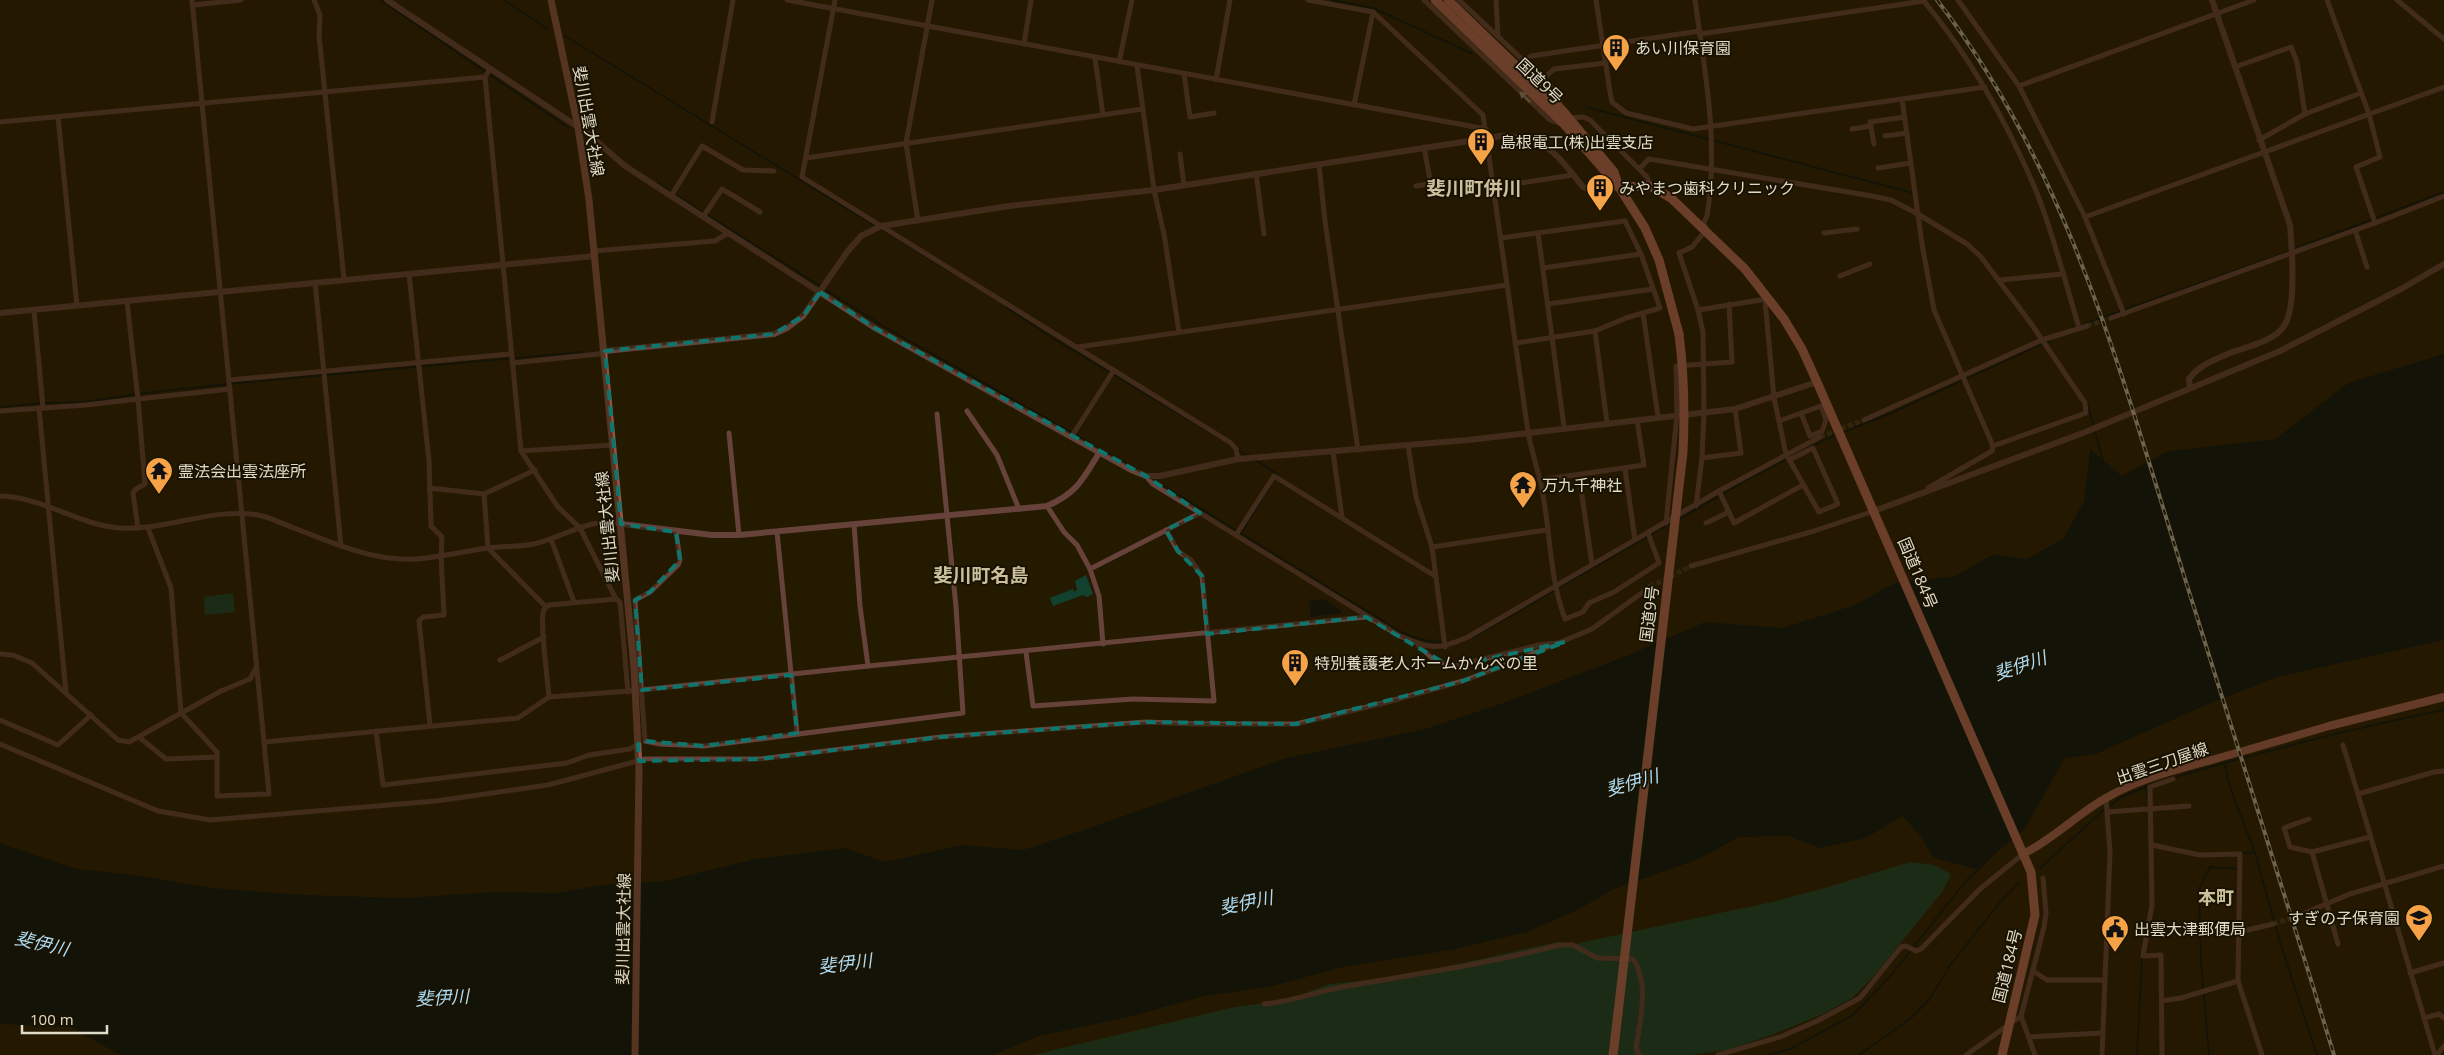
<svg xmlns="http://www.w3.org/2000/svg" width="2444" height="1055" font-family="'Open Sans','Noto Sans JP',sans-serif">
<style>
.green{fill:#12422f}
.water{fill:#020c12}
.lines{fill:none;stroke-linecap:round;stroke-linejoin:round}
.stream{stroke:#020c12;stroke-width:2}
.minor-tunnel{stroke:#40371e;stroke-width:5;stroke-dasharray:5 2.5;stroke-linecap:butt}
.minor{stroke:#67423a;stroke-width:5}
.tertiary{stroke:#67423a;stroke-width:6}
.secondary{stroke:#91564a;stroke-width:7}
.primary{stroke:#b26556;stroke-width:8}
.trunk{stroke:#c16c5c;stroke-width:9}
.rail-casing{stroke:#c3bca9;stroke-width:4}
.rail{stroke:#191200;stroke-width:2;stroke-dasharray:5.5;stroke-linecap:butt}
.secondary-bridge{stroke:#91564a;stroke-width:7}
.trunk-bridge{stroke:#c16c5c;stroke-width:9}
.oneway{fill:#a48e81}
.marked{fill:none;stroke:#0f766e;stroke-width:4;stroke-dasharray:10 6;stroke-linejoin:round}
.labels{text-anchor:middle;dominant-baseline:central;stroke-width:4;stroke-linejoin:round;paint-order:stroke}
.poi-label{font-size:16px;fill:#e0dac8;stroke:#191200;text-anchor:start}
.street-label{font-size:16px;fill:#e0dac8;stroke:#191200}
.water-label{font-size:18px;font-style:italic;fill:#acdcf5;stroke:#191200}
.neighbourhood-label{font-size:18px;font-weight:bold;fill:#ccc19e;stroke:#191200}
.quarter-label{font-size:19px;font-weight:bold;fill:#ccc19e;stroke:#191200}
</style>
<rect width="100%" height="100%" fill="#241a00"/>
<g class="green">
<polygon points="1086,575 1093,594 1087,597 1083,595 1053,606 1050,598 1073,589 1074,592 1077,590 1075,581"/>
<polygon points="233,593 235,612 205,615 204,597"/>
<polygon points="1910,862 1934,865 1951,874 1942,892 1873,977 1852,998 1823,1014 1774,1034 1727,1050 1690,1055 1033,1055 1235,1007 1286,1000 1330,984 1404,976 1558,942 1575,944 1772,902 1825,888"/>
</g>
<g class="water">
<polygon points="2444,354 2444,640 2277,677 2204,706 2096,754 2065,758 2024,830 1976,869 1934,858 1919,834 1902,816 1866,838 1820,848 1788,836 1739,837 1699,859 1612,890 1578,910 1527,932 1451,950 1343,967 1269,987 1205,996 1128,1017 1039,1036 993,1055 120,1055 71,1027 0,1024 0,843 77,869 135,875 212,888 306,895 405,898 492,892 556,893 601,885 665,881 755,859 845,848 885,862 962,845 1023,850 1095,826 1286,758 1425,729 1503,703 1626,656 1705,622 1782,628 1852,606 1895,583 1955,576 1994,554 2026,559 2063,539 2084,501 2090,449 2122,476 2168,451 2275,439 2348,383"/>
<polygon points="1325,599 1341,611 1342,613 1311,617 1309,601"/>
</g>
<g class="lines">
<g class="stream">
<polyline points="380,0 569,128"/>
<polyline points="504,0 548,29"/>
<polyline points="1331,0 1373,8 1471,53"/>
<polyline points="565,36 877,227"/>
<polyline points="1586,107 1913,193"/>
<polyline points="657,183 820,286"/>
<polyline points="881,229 949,271"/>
<polyline points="2294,249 2444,192"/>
<polyline points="824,289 885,327 1136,469"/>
<polyline points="1006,307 1054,339 1219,438"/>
<polyline points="2073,328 2290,251"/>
<polyline points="2087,403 2103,461"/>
<polyline points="0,407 40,403 85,402 145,393 237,383 582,352"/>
<polyline points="1843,432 1889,414 2051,340"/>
<polyline points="1238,450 1249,457"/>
<polyline points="1255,460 1277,474 1277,475"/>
<path d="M 1151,478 L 1401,632 C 1418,640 1432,643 1450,642"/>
<polyline points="1678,520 1748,479 1836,434"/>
<polyline points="1241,533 1269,488"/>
<polyline points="1472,638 1671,523"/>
<polyline points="2224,763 2231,790 2255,853 2241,853"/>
<path d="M 2172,778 C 2262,752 2352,728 2444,710"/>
<polyline points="2145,786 2148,798"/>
<polyline points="2109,806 2123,796 2149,786"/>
<polyline points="2255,853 2280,942 2317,1055"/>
<polyline points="2040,868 2105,809"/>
<polyline points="1769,1055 1790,1049 1853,1015 1892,974 1965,882 1995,853"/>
<polyline points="1859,1055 1910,1019 1929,1000 1951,964 2001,901 2019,883"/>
<polyline points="2137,1055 2142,957"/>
<polyline points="2209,1055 2201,963 2199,889 2210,867 2238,869"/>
</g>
<g class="minor-tunnel">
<polyline points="2087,326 2111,318"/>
<polyline points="1820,437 1864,420"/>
<polyline points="1650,587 1691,566"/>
<polyline points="2273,924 2300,915"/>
</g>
<g class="minor">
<polyline points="314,0 320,15 319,35 344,279"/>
<polyline points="787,0 1486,129"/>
<polyline points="835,0 802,177 1231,443 1236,449 1238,459"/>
<path d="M 1308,0 L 1373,12 L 1483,115 L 1528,432 C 1531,449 1536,464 1540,480 C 1551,526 1548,574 1565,619 L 1583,612 L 1589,603 L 1614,592 L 1659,563 L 1648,533"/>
<polyline points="1424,0 1550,120 1561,124"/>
<polyline points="1459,0 1555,90 1562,109"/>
<polyline points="1496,0 1498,36"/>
<polyline points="1596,0 1610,92 1612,102 1626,113 1693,129 1902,99"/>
<path d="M 1695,0 C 1705,72 1719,143 1707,216 L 1704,222 L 1706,230 L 1692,247 L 1679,253 L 1698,310 L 1703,332 L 1704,412 L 1702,458 L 1696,506"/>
<path d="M 1923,0 C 1971,58 2008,124 2037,193 C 2054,237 2066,284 2079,328"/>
<polyline points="1958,0 2019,86 2085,217 2124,314"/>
<polyline points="2327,0 2369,114 2380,157 2356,167 2375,223"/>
<polyline points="2397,0 2444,39"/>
<polyline points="193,5 241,0"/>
<polyline points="1700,34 1924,1"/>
<polyline points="1024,44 1031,0"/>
<polyline points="1095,58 1103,115"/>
<polyline points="1524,61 1531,56 1700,31"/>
<polyline points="1119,62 1132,0"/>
<polyline points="1137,66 1154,190 1164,234 1179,332"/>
<polyline points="2235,67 2291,47 2297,62 2305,114"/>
<polyline points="490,69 485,77 521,451 558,507 580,528 616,599"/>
<polyline points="1184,74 1190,117 1214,113"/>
<polyline points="1543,79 1554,69 1606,63"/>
<polyline points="1216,80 1230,0"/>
<polyline points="2019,86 2254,0"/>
<polyline points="1354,105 1373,12"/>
<polyline points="58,117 77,306"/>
<polyline points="1570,118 1583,117 1590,120 1647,177 1650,186"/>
<polyline points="0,122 485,77"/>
<polyline points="712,122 733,0"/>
<polyline points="1852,129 1871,126"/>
<polyline points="1885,136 1907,133"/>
<polyline points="2259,140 2305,114 2361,93"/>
<polyline points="1874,144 1870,122 1905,117"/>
<polyline points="1180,154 1184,185"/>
<polyline points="806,158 1143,109"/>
<polyline points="1319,165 1325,221 1358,450"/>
<polyline points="1878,168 1911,163"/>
<polyline points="1639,169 1649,159 1872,196 1891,200 1918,214 1967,244 1981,257 2030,322 2085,403 2086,413 1993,446"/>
<polyline points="1256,173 1264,234"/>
<polyline points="1416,186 1429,184 1430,180 1424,147"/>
<polyline points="1494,187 1573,175"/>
<polyline points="671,196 702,146 743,170 774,171"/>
<polyline points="703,217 722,189 760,212"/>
<polyline points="2085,217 2444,87"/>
<polyline points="918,221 906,143 932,0"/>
<polyline points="2355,230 2367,267"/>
<polyline points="1538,233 1564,427"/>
<polyline points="1824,233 1857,229"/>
<polyline points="1501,238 1625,221 1641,254 1660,308 1626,318 1595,331 1516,343"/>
<polyline points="594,251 715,241 728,233"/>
<polyline points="1543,268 1641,254"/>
<polyline points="409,274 429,461 431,526 442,537 441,556 444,615 423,617 419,621 430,725"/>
<polyline points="1840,276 1870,264"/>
<polyline points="2000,280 2063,274"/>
<polyline points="315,282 341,546"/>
<polyline points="1765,300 1774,398 1786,454 1819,512 1838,504 1813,448 1789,460"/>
<polyline points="127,302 138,399 230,389"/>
<polyline points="1548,304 1653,289"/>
<polyline points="34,310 43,408"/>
<polyline points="1698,310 1767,299"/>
<polyline points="1643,313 1658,417"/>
<polyline points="2111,318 2375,223 2444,196"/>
<polyline points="1595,331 1607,423"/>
<polyline points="1078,347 1507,285"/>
<polyline points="512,363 599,354 605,351"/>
<polyline points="229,380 511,354"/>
<polyline points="39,408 66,693"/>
<polyline points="0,411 86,405 138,399 145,484 136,489 133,493 138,528"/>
<polyline points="967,411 997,455 1019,509"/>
<polyline points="1864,420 2042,340 2087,326"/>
<polyline points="1779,421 1821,406 1826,420 1822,431 1810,436 1801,413"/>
<polyline points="729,433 739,535"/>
<polyline points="1072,436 1114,370"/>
<polyline points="1408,445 1416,497 1432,547 1445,647"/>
<polyline points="521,451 612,445"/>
<polyline points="1333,452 1342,517"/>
<polyline points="1702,458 1741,453 1735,409"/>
<polyline points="1625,469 1635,540"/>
<polyline points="1579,475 1592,564"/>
<path d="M 1146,476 L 1153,484 L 1398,635 C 1430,649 1436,651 1468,637 L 1719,491 L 1820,437"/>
<polyline points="1540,480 1644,465 1637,420"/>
<polyline points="429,488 484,494 535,470"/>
<polyline points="1928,488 1992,451 1993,446 1934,310 1922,244 1902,99 1985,87"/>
<polyline points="1719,491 1734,523 1803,485"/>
<polyline points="484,494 488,548 546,607"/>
<path d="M 0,496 C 43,497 78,525 120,528 C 166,531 212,507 258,515 C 270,517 282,524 294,528 C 333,543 374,562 417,559 C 441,557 465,551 488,548 C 503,546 519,547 534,544 C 562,538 591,516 621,524"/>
<polyline points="1047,506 1064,532 1077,545 1090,569 1099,596 1103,644"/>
<polyline points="1666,523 1677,415 1676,366 1732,362 1729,304"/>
<polyline points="1706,523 1729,512"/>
<polyline points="854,524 860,606 868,666"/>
<polyline points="148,528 171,588 181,713 217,752 217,796 269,794 192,0"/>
<polyline points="676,532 680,560 678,565 650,592 635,600 645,741 660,744 704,746 963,713 956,607 937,414"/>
<polyline points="777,532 797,733"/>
<polyline points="1236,535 1274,476 1435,576"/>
<polyline points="551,539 574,602"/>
<polyline points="1432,547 1546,530"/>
<polyline points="1691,566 1814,531 1874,511"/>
<polyline points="1090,569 1200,513"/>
<polyline points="1418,645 1432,658 1451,667 1539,645 1557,643"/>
<polyline points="1026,652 1033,706 1133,699 1214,701 1202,576 1191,560 1178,551 1166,530"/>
<polyline points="0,654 13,655 32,663 118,740 129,742 221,691 250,679 256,668"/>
<polyline points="500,660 544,637"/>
<path d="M 628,692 L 620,602 L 616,599 L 549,605 C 547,606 545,607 544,610 C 539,619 548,682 549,697 L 642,690 L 868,666 L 1366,617"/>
<polyline points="0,720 58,745 91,715"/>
<polyline points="376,731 383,785 567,763 589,755 630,749 639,744"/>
<polyline points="139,737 166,759 217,757"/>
<polyline points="264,742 518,718 549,697"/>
<polyline points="0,744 158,811 210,820 436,801 548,785 645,759 760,759 941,737 1146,722 1196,724 1296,724 1384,703 1463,681 1498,668 1592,629 1650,587"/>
<polyline points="2343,745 2358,794"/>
<polyline points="2108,812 2189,806"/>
<polyline points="2309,819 2284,828 2290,847 2312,852 2370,837"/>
<polyline points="2152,845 2200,855 2240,854 2238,981 2262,1055"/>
<polyline points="2312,852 2338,944"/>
<polyline points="2300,915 2350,894 2444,866"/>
<polyline points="2239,932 2273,924"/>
<polyline points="2033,971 2047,980 2100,980 2104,981"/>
<polyline points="2410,973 2444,963"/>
<polyline points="2161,1001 2181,998 2238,981"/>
<path d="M 1264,1004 C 1291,1002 1316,992 1342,987 C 1415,974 1487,964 1559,945 L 1573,945 L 1597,958 L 1633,959 C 1650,983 1640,1020 1636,1048 L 1639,1055"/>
<polyline points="2021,1016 2044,927 2046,913 2043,878"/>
<polyline points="2424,1018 2439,1014 2444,1018"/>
<polyline points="2029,1037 2102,1033"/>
<polyline points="1718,1055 1780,1037 1817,1021 1860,998 1901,947 1906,946 1916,951 1921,949 1980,889 2023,854"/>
<polyline points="1966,1055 2021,1016 2035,1055"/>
<polyline points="2102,1055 2110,852 2106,798"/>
<polyline points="2162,1055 2161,955 2143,956 2152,905 2150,787 2173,779"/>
<polyline points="2435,1055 2358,794 2434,772 2444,771"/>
<polyline points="2437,1055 2444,1046"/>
</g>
<g class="tertiary">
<polyline points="387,0 587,133 625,166 875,328 1131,470 1146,476 1160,476 1238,459 1468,440 1735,409 1817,382"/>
<polyline points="0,313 595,256"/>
<path d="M 605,351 L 774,334 L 787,328 L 803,316 L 847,252 L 861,236 L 881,226 L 1009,206 L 1154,190 L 1501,136 C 1548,137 1556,154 1583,187 L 1596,191 L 1619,187"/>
<path d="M 2190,388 L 2189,379 C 2199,365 2214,360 2230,353 C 2246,347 2275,341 2284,326 C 2297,307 2292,248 2290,225 L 2212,0"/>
<polyline points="1874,511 2083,433 2280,351 2401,289 2444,264"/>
<path d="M 621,524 L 712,535 L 739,535 L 1047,506 C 1077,493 1083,479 1099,453"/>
</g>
<polyline class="secondary" points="551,0 578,127 589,200 634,667"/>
<g class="primary">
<polyline points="2240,752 2329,726 2444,697"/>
<path d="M 2023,854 C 2054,839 2077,814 2106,798 C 2145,775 2193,766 2236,753"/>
</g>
<g class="trunk">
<polyline points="1435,0 1564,124 1617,185"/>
<polyline points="1448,0 1562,110 1614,172 1619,187 1645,228 1659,260 1679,334"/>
<polyline points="1619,187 1650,186 1671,198 1745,269 1784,319 1802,349 1817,382 2031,872 2035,915 2002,1055"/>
<polyline points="1613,1055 1618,1013"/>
</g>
<defs>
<path id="rail" d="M 1937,0 C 2070,172 2122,378 2186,582 C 2235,740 2286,897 2334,1055"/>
</defs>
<use href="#rail" class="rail-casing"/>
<use href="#rail" class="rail"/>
<polyline class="secondary-bridge" points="634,667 639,768 635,1055"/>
<path class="trunk-bridge" d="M 1618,1013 L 1683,452 C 1685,412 1684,374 1679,334"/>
</g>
<defs><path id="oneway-solid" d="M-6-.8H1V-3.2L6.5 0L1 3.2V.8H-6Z" transform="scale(1.25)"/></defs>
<use class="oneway" href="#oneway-solid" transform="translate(1525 97) rotate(-136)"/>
<path d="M0 0H2444V1055H0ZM 820,292 L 875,328 L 1146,476 L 1200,513 L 1166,530 L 1178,551 L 1202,576 L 1207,634 L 1366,617 L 1451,667 L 1565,642 L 1463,681 L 1296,724 L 1146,722 L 941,737 L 760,759 L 639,761 L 638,744 L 645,741 L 704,746 L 797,733 L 791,675 L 642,690 L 635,600 L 650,592 L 680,560 L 676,532 L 621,524 L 605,351 L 774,334 L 803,316 Z" fill="#241a00" fill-opacity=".55" fill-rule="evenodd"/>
<path class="marked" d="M 820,292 L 875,328 L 1146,476 L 1200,513 L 1166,530 L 1178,551 L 1202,576 L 1207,634 L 1366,617 L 1451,667 L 1565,642 L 1463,681 L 1296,724 L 1146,722 L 941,737 L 760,759 L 639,761 L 638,744 L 645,741 L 704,746 L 797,733 L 791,675 L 642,690 L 635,600 L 650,592 L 680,560 L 676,532 L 621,524 L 605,351 L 774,334 L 803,316 Z"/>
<defs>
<symbol id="building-pin" viewBox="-11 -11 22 30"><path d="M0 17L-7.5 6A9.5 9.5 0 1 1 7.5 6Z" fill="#f6a247" stroke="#191200"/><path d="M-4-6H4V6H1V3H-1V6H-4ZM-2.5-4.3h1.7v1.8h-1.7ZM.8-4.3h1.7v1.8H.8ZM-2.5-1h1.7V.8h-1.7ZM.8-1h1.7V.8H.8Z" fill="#111"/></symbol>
<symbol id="temple-pin" viewBox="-11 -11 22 30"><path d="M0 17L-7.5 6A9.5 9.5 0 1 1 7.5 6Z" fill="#f6a247" stroke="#191200"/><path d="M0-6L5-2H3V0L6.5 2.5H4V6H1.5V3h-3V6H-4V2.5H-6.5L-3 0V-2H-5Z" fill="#111"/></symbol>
<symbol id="school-pin" viewBox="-11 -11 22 30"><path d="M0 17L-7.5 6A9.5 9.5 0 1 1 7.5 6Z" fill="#f6a247" stroke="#191200"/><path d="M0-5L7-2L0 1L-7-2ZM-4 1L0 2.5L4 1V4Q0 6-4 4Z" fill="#111"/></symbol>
<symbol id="civic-pin" viewBox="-11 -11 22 30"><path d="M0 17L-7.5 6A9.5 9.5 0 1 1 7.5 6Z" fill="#f6a247" stroke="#191200"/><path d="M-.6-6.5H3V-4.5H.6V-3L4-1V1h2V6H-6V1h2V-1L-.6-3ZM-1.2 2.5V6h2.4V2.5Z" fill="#111"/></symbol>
</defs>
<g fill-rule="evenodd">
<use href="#building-pin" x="1600" y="32" width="32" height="43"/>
<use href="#building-pin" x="1465" y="126" width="32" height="43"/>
<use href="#building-pin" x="1584" y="172" width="32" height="43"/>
<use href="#temple-pin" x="143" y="455" width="32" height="43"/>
<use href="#temple-pin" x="1507" y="469" width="32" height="43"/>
<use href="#building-pin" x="1279" y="647" width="32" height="43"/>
<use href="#school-pin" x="2403" y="902" width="32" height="43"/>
<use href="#civic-pin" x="2099" y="913" width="32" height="43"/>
</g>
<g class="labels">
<g class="poi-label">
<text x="1635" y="48">あい川保育園</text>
<text x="1500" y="142">島根電工(株)出雲支店</text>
<text x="1619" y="188">みやまつ歯科クリニック</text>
<text x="178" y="471">霊法会出雲法座所</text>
<text x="1542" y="485">万九千神社</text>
<text x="1314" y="663">特別養護老人ホームかんべの里</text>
<text x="2400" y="918" text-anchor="end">すぎの子保育園</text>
<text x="2134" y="929">出雲大津郵便局</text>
</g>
<g class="street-label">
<text transform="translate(1540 81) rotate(44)">国道9号</text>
<text transform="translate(589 121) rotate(80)">斐川出雲大社線</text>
<text transform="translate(607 527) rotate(-96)">斐川出雲大社線</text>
<text transform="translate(1918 573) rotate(67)">国道184号</text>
<text transform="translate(1649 614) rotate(-83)">国道9号</text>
<text transform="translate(2162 763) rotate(-19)">出雲三刀屋線</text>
<text transform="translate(623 929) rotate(-89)">斐川出雲大社線</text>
<text transform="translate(2007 966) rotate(-76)">国道184号</text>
</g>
<g class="water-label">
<text transform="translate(2020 665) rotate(-19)">斐伊川</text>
<text transform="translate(1632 782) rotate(-16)">斐伊川</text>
<text transform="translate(1246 902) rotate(-12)">斐伊川</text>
<text transform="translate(42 943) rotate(13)">斐伊川</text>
<text transform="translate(845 963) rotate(-7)">斐伊川</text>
<text transform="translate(442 997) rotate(-3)">斐伊川</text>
</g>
<g class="neighbourhood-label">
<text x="2216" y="897">本町</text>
</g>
<g class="quarter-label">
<text x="1474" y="188">斐川町併川</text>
<text x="981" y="575">斐川町名島</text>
</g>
</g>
<path d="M22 1025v8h85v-8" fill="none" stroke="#e0dac8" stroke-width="2.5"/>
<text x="30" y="1025" font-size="15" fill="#e0dac8" stroke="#191200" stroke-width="4" paint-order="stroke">100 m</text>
</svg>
